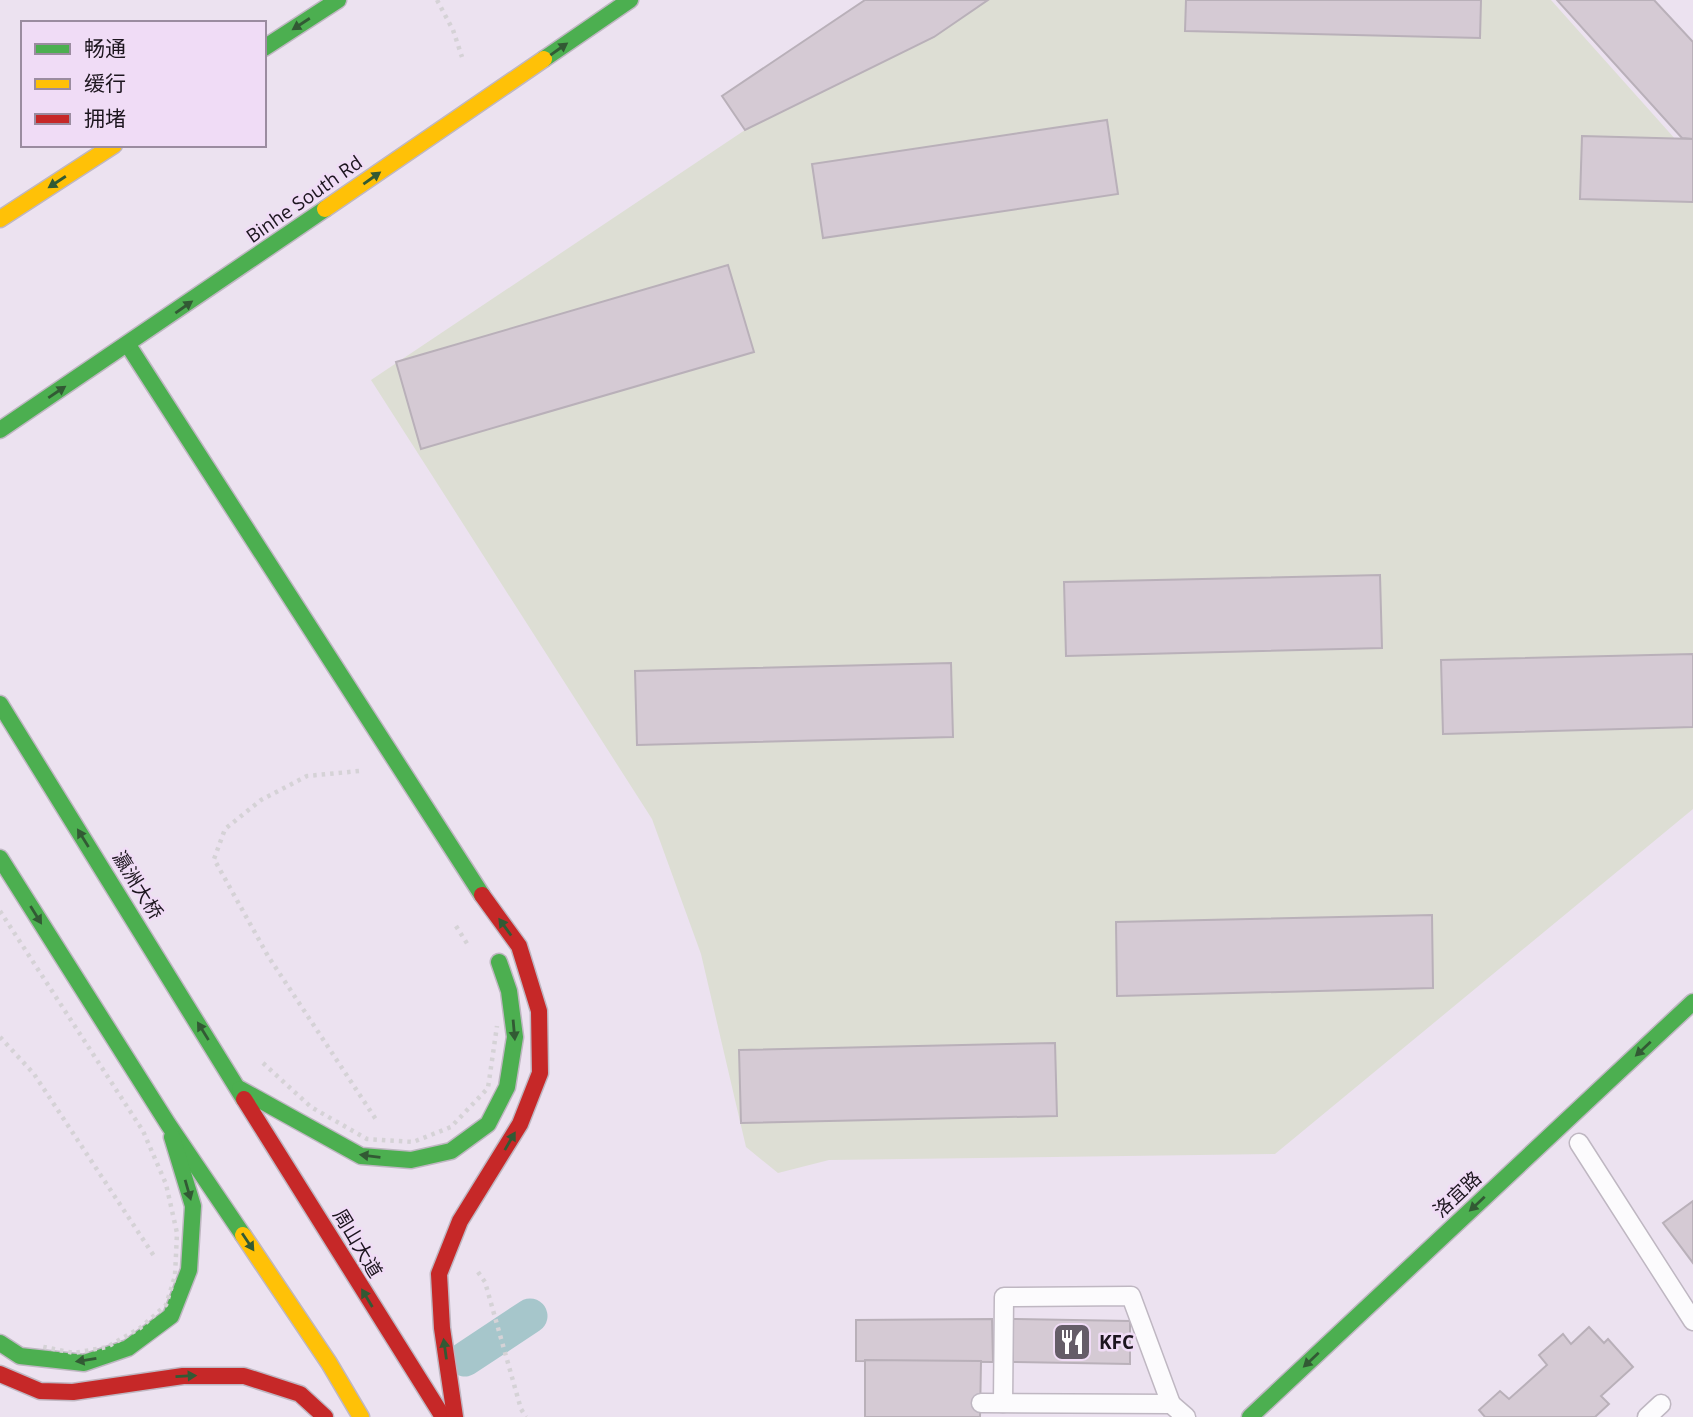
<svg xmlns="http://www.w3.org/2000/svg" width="1693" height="1417" font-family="'Open Sans','Noto Sans SC',sans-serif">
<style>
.green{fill:#ddded4}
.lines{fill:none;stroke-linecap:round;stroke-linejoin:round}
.canal{stroke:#a6c6cb;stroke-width:35}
.building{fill:#d5cad4;stroke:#b9b0b9;stroke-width:2}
.lane-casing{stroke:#bfb7c2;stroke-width:21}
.fast-casing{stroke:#bfb7c2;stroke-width:19}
.slow-casing{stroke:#bfb7c2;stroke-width:19}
.jam-casing{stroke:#bfb7c2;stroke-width:19}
.path{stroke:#d5d2d6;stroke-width:4.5;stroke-dasharray:3.5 5;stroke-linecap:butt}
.lane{stroke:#fcfbfd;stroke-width:18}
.fast{stroke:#4caf50;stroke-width:16}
.slow{stroke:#ffc107;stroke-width:16}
.jam{stroke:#c62828;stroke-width:16}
.path-bridge{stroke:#d5d2d6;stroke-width:4.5;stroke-dasharray:3.5 5;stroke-linecap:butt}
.oneway{fill:#325a34}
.labels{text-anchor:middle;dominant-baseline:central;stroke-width:5;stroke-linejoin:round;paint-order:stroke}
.street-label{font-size:19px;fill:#1c151e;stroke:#f0dcf6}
.poi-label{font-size:19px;font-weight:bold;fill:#1c151e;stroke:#f0dcf6;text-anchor:start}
</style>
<rect width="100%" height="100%" fill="#ece2f0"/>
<polygon class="green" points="988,0 1551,0 1693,159 1693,809 1275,1154 829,1160 778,1173 746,1147 701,954 652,819 371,380 745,130 934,37"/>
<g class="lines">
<polyline class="canal" points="465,1359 530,1316"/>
</g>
<g class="building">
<polygon points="865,0 988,0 934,37 745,130 722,96"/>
<polygon points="1186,0 1481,0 1480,38 1185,31"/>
<polygon points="1557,0 1654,0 1693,42 1693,139 1682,138"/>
<polygon points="1107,120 1118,194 823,238 812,164"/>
<polygon points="1582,136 1693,139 1693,202 1580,199"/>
<polygon points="728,265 754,352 421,449 396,362"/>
<polygon points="1380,575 1382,648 1066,656 1064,582"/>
<polygon points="1693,654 1693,727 1443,734 1441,660"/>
<polygon points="951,663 953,737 637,745 635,671"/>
<polygon points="1432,915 1433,988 1117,996 1116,922"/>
<polygon points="1055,1043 1057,1116 741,1123 739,1050"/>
<polygon points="1693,1201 1693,1263 1663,1223"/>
<polygon points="992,1319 993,1362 856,1361 856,1320"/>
<polygon points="1013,1319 1130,1321 1130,1364 1013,1362"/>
<polygon points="1589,1327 1604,1343 1608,1339 1633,1367 1601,1396 1609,1404 1595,1417 1485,1417 1479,1410 1500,1391 1509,1399 1547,1365 1539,1355 1563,1334 1571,1344"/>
<polygon points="865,1360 981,1361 980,1417 865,1417"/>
</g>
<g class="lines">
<defs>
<g id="lane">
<polyline points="1579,1143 1693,1321"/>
<polyline points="981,1403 1171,1404 1186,1417"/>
<polyline points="1003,1403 1004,1297 1131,1296 1171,1404"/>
<polyline points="1647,1417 1661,1404"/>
</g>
<g id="fast">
<polyline points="264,48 338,0"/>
<polyline points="544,59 630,0"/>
<polyline points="128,345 482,895"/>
<polyline points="0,430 325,209"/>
<polyline points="0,704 244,1099"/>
<polyline points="0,858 168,1124 243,1235"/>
<polyline points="240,1089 361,1156 411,1160 451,1151 488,1124 507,1087 515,1037 509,991 499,962"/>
<polyline points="0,1343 20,1356 84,1363 128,1348 171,1316 189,1270 193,1206 172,1137"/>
<polyline points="1250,1417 1693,1002"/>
</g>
<g id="slow">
<polyline points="325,209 544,59"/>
<polyline points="0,219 114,145"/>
<polyline points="243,1235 329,1363 361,1417"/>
</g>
<g id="jam">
<polyline points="244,1099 443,1417"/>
<polyline points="0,1374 40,1391 73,1392 183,1376 244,1376 300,1394 325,1417"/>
<polyline points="455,1417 442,1328 439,1274 460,1221 520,1124 540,1073 539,1011 519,946 482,895"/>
</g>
</defs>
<use href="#lane" class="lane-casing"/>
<use href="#fast" class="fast-casing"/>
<use href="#slow" class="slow-casing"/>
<use href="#jam" class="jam-casing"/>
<g class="path">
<polyline points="437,0 453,30 462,57"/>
<polyline points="359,771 307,776 261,800 225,829 214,859 268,956 377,1121"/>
<polyline points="456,926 468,945"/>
<polyline points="0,1037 34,1074 154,1256"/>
<polyline points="478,1272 485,1282 521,1409 526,1417"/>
</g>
<use href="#lane" class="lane"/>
<use href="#fast" class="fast"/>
<use href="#slow" class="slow"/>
<use href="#jam" class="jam"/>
<g class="path-bridge">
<polyline points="0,911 143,1131 166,1184 177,1233 175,1276 166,1305 140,1328 107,1347 74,1353 39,1346"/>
<polyline points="263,1063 311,1107 367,1139 413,1142 451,1127 488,1088 497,1026"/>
</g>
</g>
<defs><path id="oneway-solid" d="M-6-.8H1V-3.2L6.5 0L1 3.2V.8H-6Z" transform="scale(1.75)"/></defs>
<g class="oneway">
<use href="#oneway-solid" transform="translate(301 24) rotate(147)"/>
<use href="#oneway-solid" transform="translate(559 49) rotate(-35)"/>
<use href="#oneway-solid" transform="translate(372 178) rotate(-35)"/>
<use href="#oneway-solid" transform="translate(57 182) rotate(147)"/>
<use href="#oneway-solid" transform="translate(184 307) rotate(-35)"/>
<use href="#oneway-solid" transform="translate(57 392) rotate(-34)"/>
<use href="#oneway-solid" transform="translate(83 838) rotate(-122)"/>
<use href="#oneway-solid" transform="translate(36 915) rotate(58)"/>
<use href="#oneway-solid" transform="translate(505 927) rotate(-126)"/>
<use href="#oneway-solid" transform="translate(514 1030) rotate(85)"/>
<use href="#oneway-solid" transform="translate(203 1031) rotate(-122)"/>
<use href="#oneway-solid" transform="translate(1643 1049) rotate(137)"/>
<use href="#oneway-solid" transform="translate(510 1141) rotate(-60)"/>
<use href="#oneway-solid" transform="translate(370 1156) rotate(-173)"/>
<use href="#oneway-solid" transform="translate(188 1190) rotate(74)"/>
<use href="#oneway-solid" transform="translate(1477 1204) rotate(137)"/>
<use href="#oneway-solid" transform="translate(248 1242) rotate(56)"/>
<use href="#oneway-solid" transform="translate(367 1298) rotate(-121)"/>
<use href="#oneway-solid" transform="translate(445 1349) rotate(-98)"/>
<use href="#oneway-solid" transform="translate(86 1360) rotate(171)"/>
<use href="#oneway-solid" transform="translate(1311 1360) rotate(137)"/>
<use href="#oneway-solid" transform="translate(186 1376) rotate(-3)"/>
</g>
<defs>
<symbol id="restaurant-square" viewBox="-11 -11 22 22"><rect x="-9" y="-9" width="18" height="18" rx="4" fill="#655d68" stroke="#f0dcf6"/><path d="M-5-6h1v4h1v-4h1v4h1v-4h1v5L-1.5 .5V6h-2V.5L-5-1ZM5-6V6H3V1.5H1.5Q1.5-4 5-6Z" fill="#fff"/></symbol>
</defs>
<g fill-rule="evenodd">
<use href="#restaurant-square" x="1050" y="1320" width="44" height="44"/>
</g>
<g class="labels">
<g class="street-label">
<text transform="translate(304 199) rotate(-35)">Binhe South Rd</text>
<text transform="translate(138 885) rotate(58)">瀛洲大桥</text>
<text transform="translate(1457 1194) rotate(-43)">洛宜路</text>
<text transform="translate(358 1243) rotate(59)">周山大道</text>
</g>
<g class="poi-label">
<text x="1099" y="1342">KFC</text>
</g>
</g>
<rect x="21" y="21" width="245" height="126" fill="#f0dcf6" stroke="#9b8ca0" stroke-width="2"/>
<rect x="35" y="44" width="35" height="10" fill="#4caf50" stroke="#9b8ca0" stroke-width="2"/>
<text x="84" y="56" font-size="21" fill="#1c151e">畅通</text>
<rect x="35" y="79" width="35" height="10" fill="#ffc107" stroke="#9b8ca0" stroke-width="2"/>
<text x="84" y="91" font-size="21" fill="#1c151e">缓行</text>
<rect x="35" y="114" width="35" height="10" fill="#c62828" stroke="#9b8ca0" stroke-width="2"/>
<text x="84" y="126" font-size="21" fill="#1c151e">拥堵</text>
</svg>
